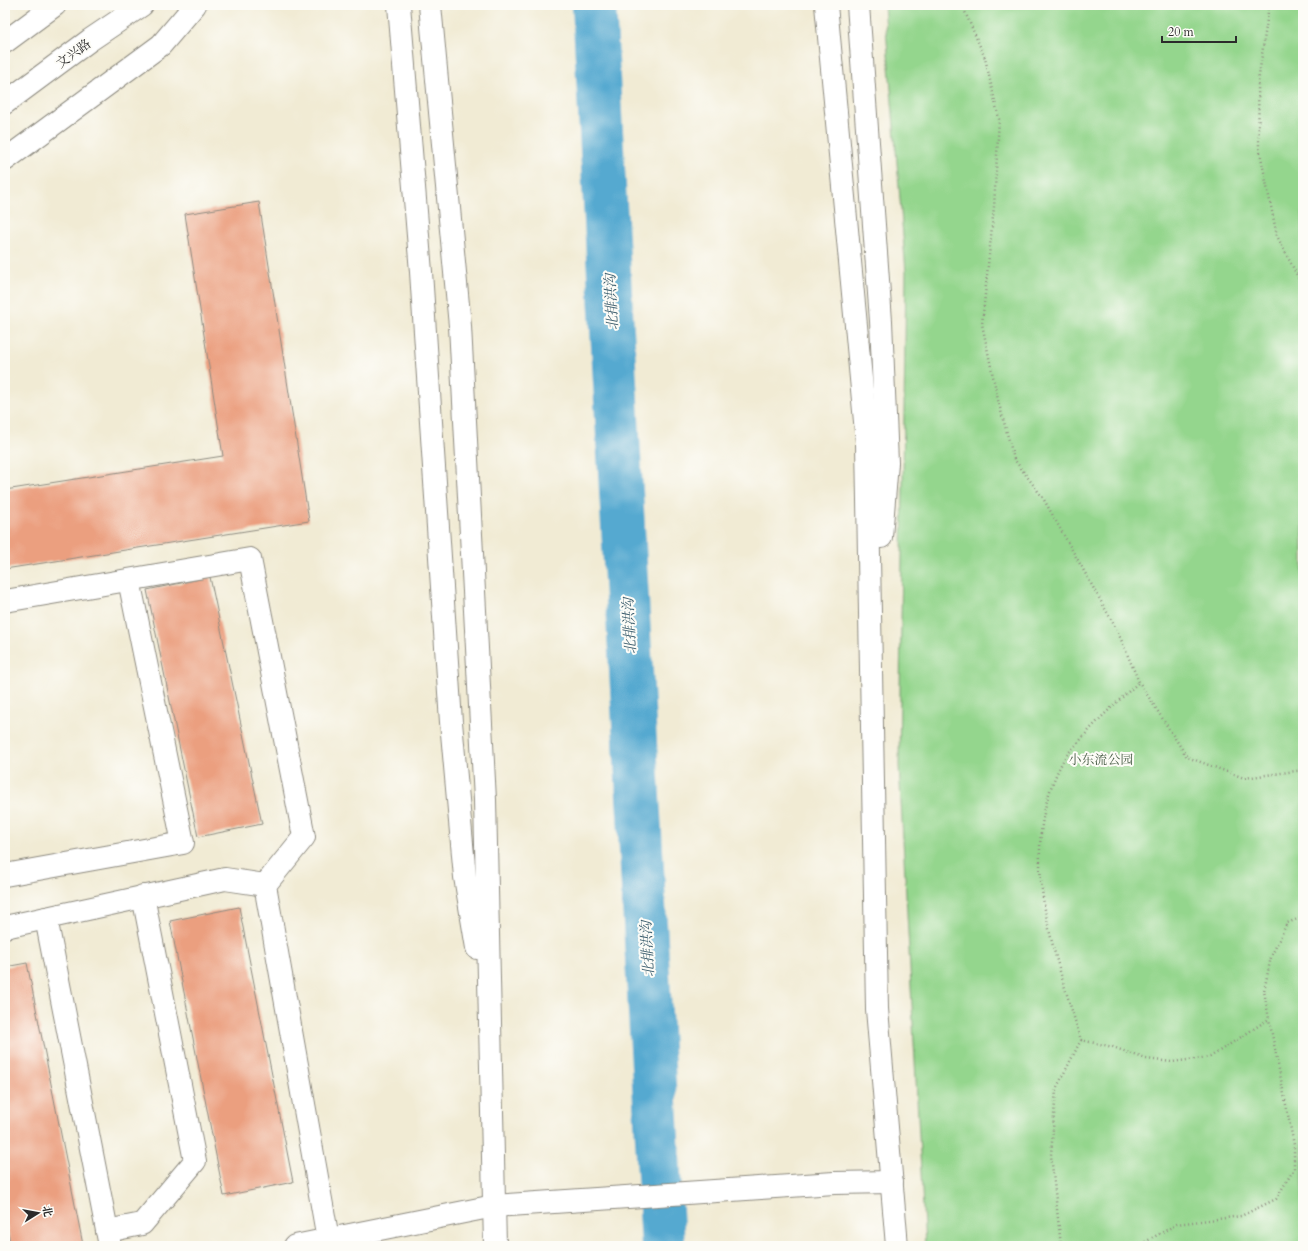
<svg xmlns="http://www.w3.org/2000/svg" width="1308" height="1251" font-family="Cardo,'Noto Serif SC',serif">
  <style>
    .green { fill: #94d68d; stroke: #60805c }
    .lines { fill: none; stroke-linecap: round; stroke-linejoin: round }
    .river { stroke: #54a9d0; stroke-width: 44 }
    .building { fill: #eb9f7f }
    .minor-casing { stroke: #8e8b80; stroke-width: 24 }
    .secondary-casing { stroke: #8e8b80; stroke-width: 24 }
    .path { stroke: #8e8b80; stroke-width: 2.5; stroke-dasharray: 1 3; stroke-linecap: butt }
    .minor { stroke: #fff; stroke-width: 22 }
    .secondary { stroke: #fff; stroke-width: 22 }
    .labels { text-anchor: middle; stroke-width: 4; stroke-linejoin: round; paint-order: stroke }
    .street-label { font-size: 13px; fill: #2b2b2b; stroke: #fdfcf7 }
    .park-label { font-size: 13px; fill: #4a5e48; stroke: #fdfcf7 }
    .water-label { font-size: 14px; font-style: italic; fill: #3b5d6d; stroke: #fdfcf7 }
  </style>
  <rect width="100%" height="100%" fill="#fdfcf7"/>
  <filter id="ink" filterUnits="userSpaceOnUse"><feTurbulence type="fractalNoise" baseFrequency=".025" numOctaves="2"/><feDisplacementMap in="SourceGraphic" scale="8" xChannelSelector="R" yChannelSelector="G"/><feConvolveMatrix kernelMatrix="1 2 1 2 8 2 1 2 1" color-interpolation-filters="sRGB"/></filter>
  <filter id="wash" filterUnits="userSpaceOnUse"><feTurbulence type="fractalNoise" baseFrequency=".012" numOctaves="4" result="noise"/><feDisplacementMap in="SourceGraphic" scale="16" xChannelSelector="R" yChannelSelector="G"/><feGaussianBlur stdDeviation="0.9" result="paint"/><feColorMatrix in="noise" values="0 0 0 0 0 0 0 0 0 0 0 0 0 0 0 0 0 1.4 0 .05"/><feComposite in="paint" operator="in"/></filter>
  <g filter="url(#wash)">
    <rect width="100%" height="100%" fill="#f1ebd4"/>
    <polygon class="green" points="884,5 1303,5 1303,1246 925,1246 899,765 906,272"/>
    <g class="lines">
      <polyline class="river" points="594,5 663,1246"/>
    </g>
    <g id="blocks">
      <g class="building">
        <polygon points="259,202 309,521 5,569 5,490 223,456 185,214"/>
        <polygon points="210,577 262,824 198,837 147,590"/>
        <polygon points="239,907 293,1182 224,1196 170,921"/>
        <polygon points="27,963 83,1245 76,1246 11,1246 5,1219 5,967"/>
      </g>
    </g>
  </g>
  <g filter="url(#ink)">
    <use href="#blocks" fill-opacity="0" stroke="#8e8b80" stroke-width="1"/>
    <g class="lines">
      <defs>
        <g id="minor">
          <polyline points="5,601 250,559 304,837 265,885 328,1239"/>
          <polyline points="5,875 183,843 129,580"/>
          <polyline points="46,918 110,1246"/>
          <polyline points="5,927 225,879 265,885"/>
          <polyline points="107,1231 142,1224 195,1161 143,896"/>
          <polyline points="295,1246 494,1206"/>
        </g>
        <g id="secondary">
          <polyline points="399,5 421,272 451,722 465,877 477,948"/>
          <polyline points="430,5 460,326 485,800 495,1246"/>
          <polyline points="826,5 867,443 877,1009 897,1246"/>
          <polyline points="858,5 881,321 887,463 881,537"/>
          <polyline points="5,42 55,5"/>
          <polyline points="5,103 90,40 142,5"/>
          <polyline points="5,160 161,45 195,5"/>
          <polyline points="494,1206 834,1183 892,1182"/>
        </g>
      </defs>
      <use href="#minor" class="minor-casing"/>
      <use href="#secondary" class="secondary-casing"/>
      <g class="path">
        <polyline points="962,5 985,58 999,119 994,207 982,324 998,400 1014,459 1043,498 1117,630 1139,682 1187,757 1244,778 1303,770"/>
        <polyline points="1269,5 1258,83 1259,147 1277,236 1303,287"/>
        <polyline points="1081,1040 1113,1047 1146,1059 1172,1062 1210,1057 1269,1019 1264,991 1271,957 1287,923 1303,917"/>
        <path d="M1061,1246L1051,1155L1056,1089L1081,1040C1054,950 1014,851 1063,761C1066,755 1072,749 1077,744C1096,721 1117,702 1139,682"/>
        <polyline points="1138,1246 1177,1224 1241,1216 1276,1199 1294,1169 1294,1145 1269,1019"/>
      </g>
      <use href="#minor" class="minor"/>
      <use href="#secondary" class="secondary"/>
    </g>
  </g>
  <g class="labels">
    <g class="street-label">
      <text transform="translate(73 53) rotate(-36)" y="5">文兴路</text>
    </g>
    <g class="park-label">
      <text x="1101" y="764">小东流公园</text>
    </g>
    <g class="water-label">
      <text transform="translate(611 302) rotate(-93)" y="5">北排洪沟</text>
      <text transform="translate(629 626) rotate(-93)" y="5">北排洪沟</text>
      <text transform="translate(647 949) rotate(-93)" y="5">北排洪沟</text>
    </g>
  </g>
  <rect width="1308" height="1251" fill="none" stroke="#fdfcf7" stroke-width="20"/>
  <g transform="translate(38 1213) rotate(79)" stroke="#fdfcf7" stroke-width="3" paint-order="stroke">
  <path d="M0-3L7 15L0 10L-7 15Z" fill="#2b2b2b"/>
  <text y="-6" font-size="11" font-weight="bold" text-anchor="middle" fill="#2b2b2b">北</text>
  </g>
  <path d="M1162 36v6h74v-6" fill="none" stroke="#2b2b2b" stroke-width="2"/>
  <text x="1168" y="36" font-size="12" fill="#2b2b2b" stroke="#fdfcf7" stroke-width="3" paint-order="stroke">20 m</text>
</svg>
